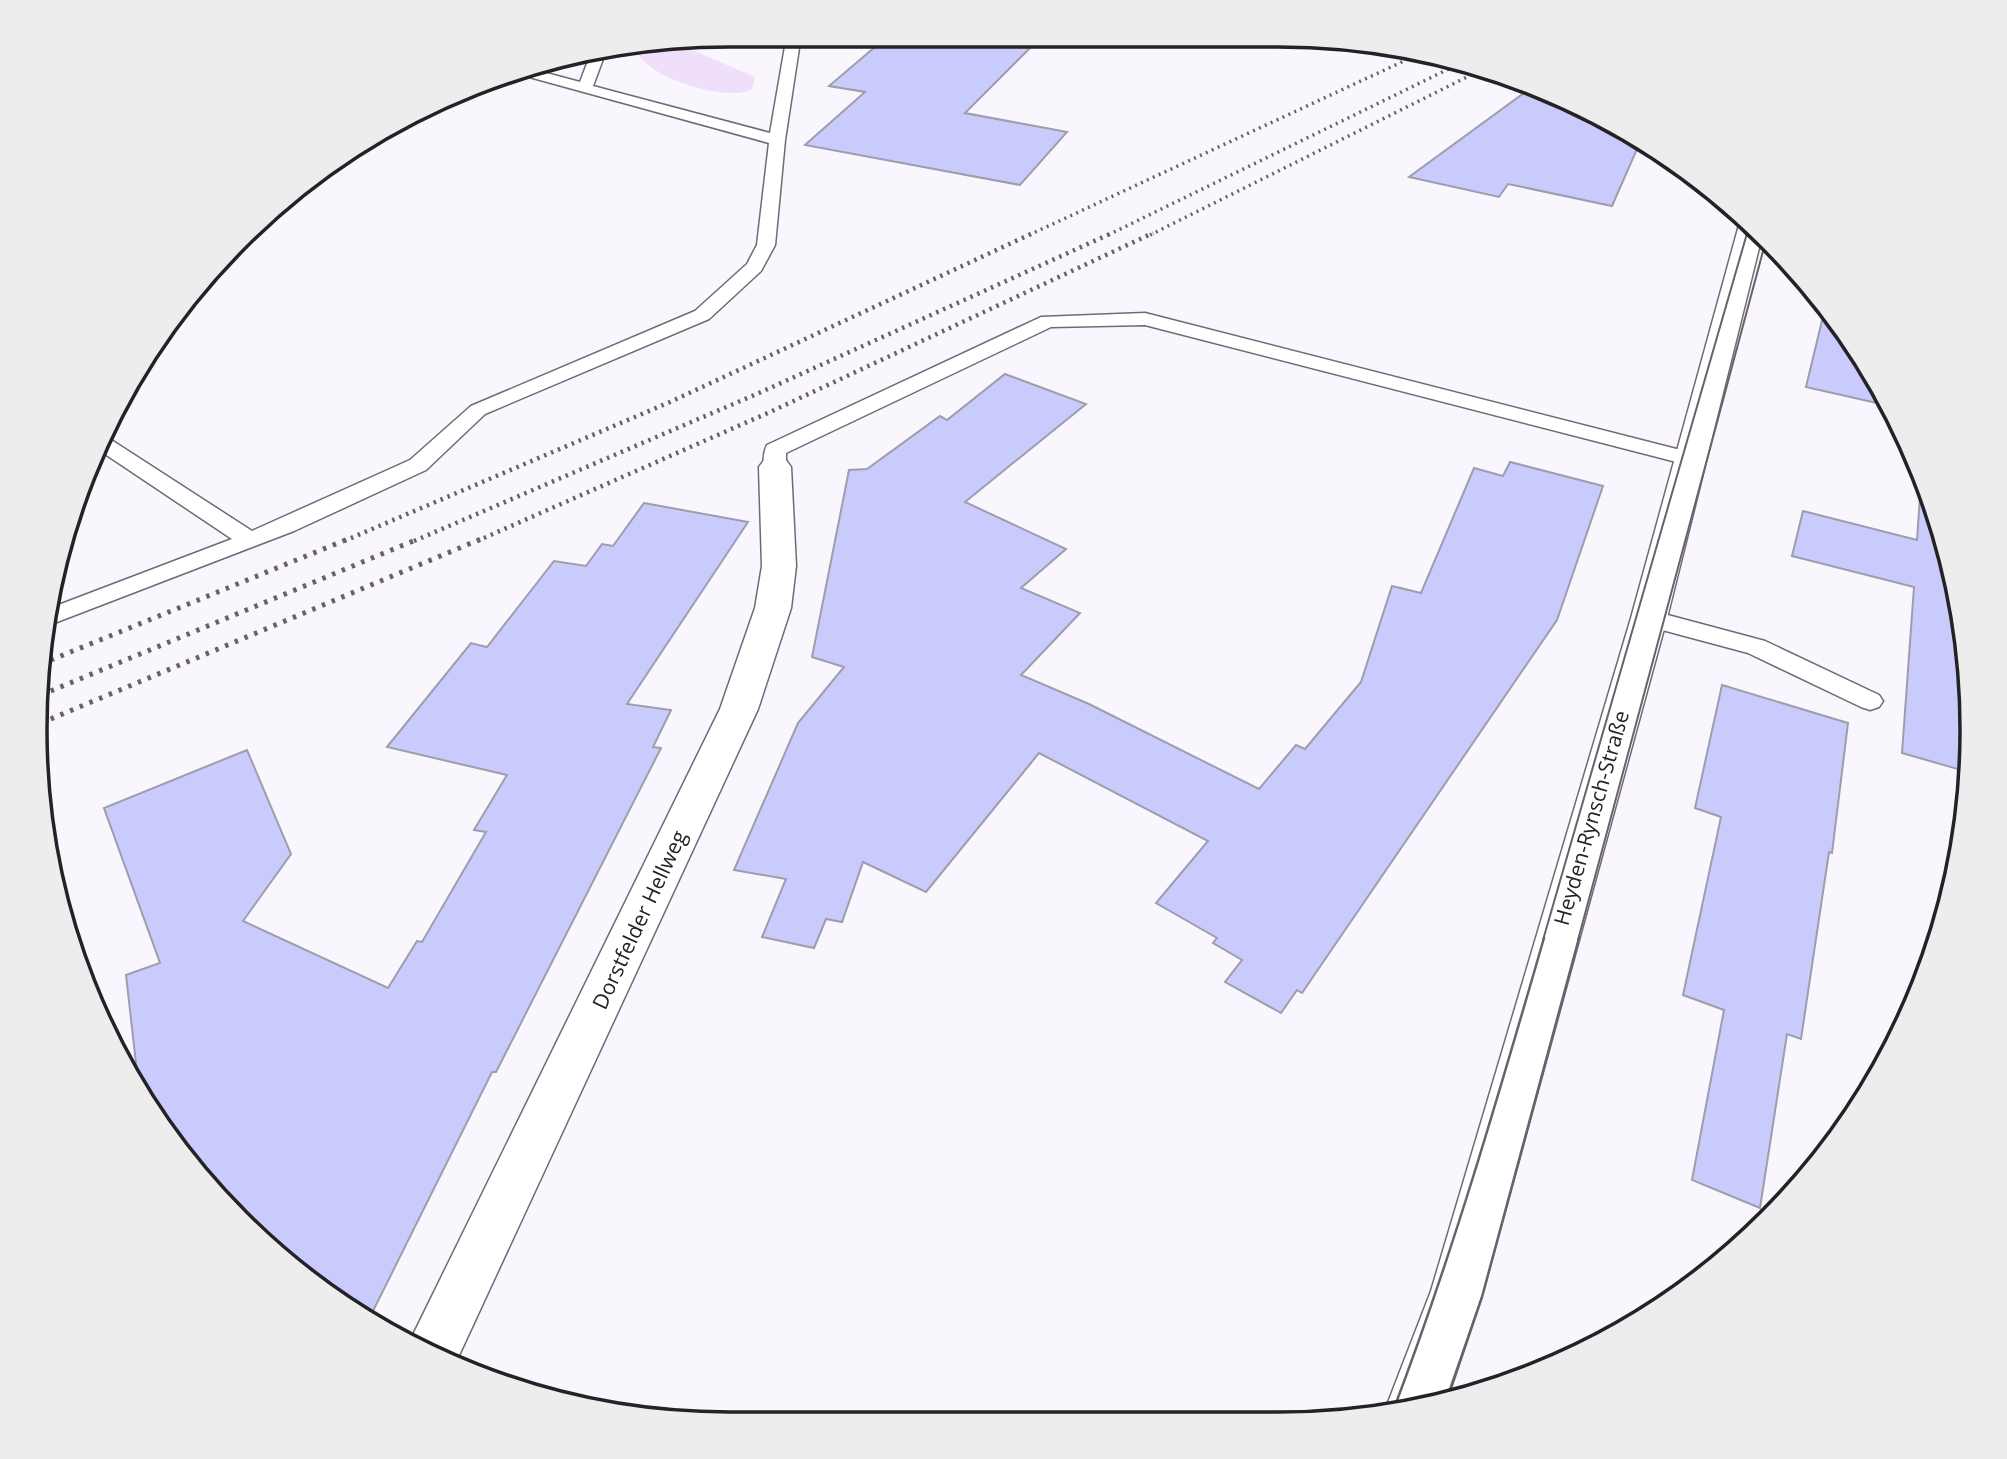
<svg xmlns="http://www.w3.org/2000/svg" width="2007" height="1459" font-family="'Open Sans',sans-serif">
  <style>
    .green { fill: #efdffb }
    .building { fill: #cacbfd; stroke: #9d9dab; stroke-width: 2 }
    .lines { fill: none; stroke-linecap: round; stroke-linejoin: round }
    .service-casing { stroke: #706a75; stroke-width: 3 }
    .minor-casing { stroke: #706a75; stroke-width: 3 }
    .secondary-casing { stroke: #706a75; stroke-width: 3 }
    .service { fill: #fff; fill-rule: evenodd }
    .minor { fill: #fff; fill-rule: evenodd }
    .secondary { fill: #fff; fill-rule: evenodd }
    .tram-far1 { stroke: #676369; stroke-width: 2 }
    .tram { stroke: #676369; stroke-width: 2.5 }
    .rail-far2 { stroke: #676369; stroke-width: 3.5; stroke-dasharray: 2 4.5; stroke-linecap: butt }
    .rail-far1 { stroke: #676369; stroke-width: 4.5; stroke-dasharray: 2.5 5; stroke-linecap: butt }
    .rail { stroke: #676369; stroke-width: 5; stroke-dasharray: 3.5 7; stroke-linecap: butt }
    .labels { text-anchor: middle; stroke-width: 5; stroke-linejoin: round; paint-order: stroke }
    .street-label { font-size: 21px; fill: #252227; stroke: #fff }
    .rim { fill: none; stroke: #252227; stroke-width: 3.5 }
  </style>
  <rect width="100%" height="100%" fill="#faf6fe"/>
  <path class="green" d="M673,42L753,76L755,80L751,90C725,102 643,77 635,48Z"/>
  <g class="building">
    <polygon points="889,35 1043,35 965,113 1067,132 1020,185 805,145 865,92 829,86"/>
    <polygon points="1535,85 1641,140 1612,206 1508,184 1499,197 1409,177"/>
    <polygon points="1826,304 1828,306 1890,406 1806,387"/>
    <polygon points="1005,374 1086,404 965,502 1066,549 1021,588 1080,613 1021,675 1089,704 1259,789 1296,745 1305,749 1361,682 1392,586 1421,593 1474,468 1503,476 1510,462 1603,486 1557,620 1302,993 1297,990 1281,1013 1225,982 1242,960 1213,943 1217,938 1156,903 1208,841 1039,753 926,892 863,862 842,922 826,919 814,948 762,937 786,879 734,870 798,723 844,667 812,657 849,470 867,469 940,416 947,420"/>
    <polygon points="1920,497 1928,497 1948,549 1970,684 1968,772 1902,753 1914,587 1792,556 1803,511 1917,540"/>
    <polygon points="644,503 748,522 627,704 671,710 653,747 661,748 496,1072 492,1072 368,1321 272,1252 179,1153 138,1081 126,975 160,963 104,808 247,750 291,854 243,921 388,988 417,941 422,942 486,832 474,830 507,775 387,747 471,643 487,647 554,561 586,566 602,544 613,546"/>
    <polygon points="1722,685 1848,723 1832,853 1829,852 1801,1039 1787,1034 1760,1208 1692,1180 1724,1010 1683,995 1721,817 1695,808"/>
  </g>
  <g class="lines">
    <defs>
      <g id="service">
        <polygon points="787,35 801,35 785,140 775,245 761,271 709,319 485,414 426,470 294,531 44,627 48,609 232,539 96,448 102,434 252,531 410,460 471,406 695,311 747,264 757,245 769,143 511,72 524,67 580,82 591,53 606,51 593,86 770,133"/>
        <path d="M1145,313L1700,455L1703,460L1700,465L1692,466L1145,325L1051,327L786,453V467L783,472H767C762,465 763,453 767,445L1041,317Z"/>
        <polygon points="1649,610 1765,641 1879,695 1883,701 1879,707 1870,710 1861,707 1748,653 1640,624 1637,618 1640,612"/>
      </g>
      <polygon id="minor" points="775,457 786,460 791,467 796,566 791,608 758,709 455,1364 409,1343 720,709 755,608 762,566 759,467 764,460"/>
      <polygon id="secondary" points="1746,219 1762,236 1667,618 1483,1291 1446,1397 1390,1412 1387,1405 1431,1291 1631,618 1739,225"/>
    </defs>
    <use href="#service" class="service-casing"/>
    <use href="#minor" class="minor-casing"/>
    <use href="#secondary" class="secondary-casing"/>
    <use href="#service" class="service"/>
    <use href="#minor" class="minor"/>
    <use href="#secondary" class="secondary"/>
    <g class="tram-far1">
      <polyline points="1543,940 1750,223"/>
      <polyline points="1578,940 1766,240"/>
    </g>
    <g class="tram">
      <polyline points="1448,1397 1482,1297 1579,938"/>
      <path d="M1393,1411C1452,1256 1498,1097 1544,938"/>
    </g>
    <g class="rail-far2">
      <polyline points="1029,235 1419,54"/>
      <polyline points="1108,235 1465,61"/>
      <polyline points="1150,235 1485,68"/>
    </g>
    <g class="rail-far1">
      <polyline points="344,541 670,402 1033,233"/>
      <polyline points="414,541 759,393 1112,233"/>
      <polyline points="477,541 770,412 1153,233"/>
    </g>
    <g class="rail">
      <polyline points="41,664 348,539"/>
      <polyline points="41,695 418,539"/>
      <polyline points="41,723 481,539"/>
    </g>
  </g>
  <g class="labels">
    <g class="street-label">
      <text transform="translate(1592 818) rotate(-74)" y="7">Heyden-Rynsch-Straße</text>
      <text transform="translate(640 920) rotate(-65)" y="7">Dorstfelder Hellweg</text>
    </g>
  </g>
  <path d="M0 0H2007V1459H0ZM729 47H1278A682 682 0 0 1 1960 729V730A682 682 0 0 1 1278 1412H729A682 682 0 0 1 47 730V729A682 682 0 0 1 729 47Z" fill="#eeedee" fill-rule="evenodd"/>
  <path class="rim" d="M729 47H1278A682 682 0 0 1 1960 729V730A682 682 0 0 1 1278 1412H729A682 682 0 0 1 47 730V729A682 682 0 0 1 729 47Z"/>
</svg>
